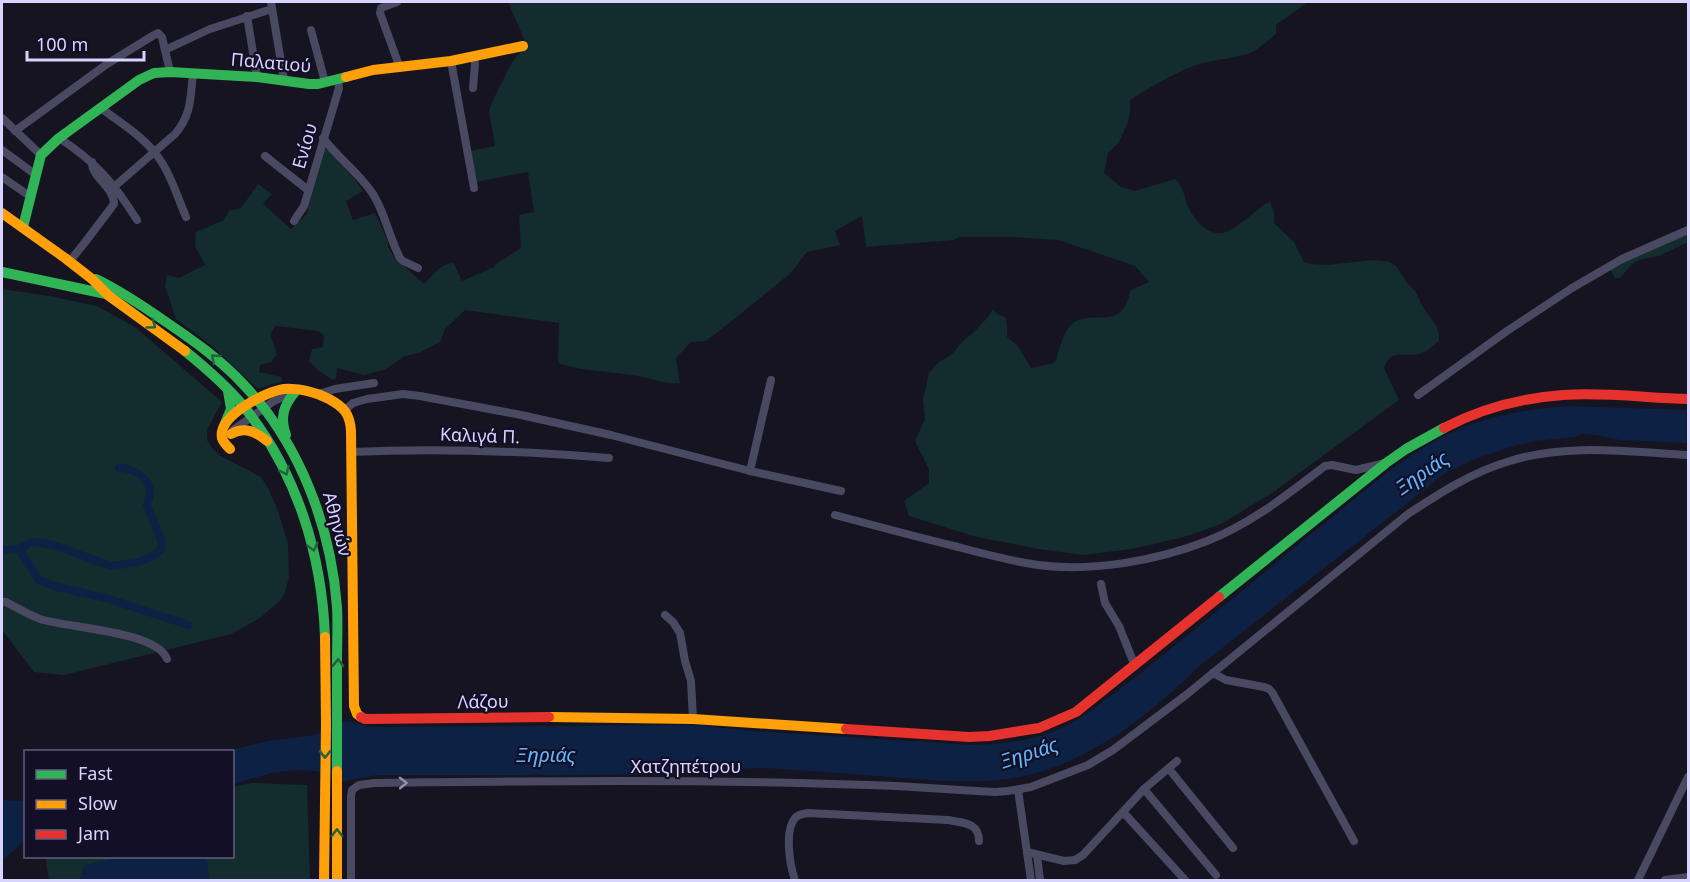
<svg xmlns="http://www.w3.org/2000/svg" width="1690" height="882" font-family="'Noto Sans',sans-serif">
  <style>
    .green { fill: #132c2d }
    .water { fill: #0d2144 }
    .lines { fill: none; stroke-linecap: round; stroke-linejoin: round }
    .canal { stroke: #0d2144; stroke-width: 8 }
    .street { stroke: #4a4962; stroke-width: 8 }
    .fast { stroke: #30b455; stroke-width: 10 }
    .slow { stroke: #ff9f0a; stroke-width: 10 }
    .jam { stroke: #e5322d; stroke-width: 10 }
    .oneway { stroke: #22623e }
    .oneway2 { stroke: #928eb0 }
    .labels { text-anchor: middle; stroke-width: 4.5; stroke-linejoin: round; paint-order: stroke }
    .street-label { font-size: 18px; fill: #d9d4ff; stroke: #130f26 }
    .water-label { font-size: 20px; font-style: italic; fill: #62b6ff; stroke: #130f26 }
  </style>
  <rect width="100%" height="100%" fill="#161421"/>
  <g class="green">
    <path d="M508,2H1308L1276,25V34C1268,40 1259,49 1250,53C1230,60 1210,59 1191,67C1169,76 1149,88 1130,100V111L1128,122L1119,142L1108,153L1104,173L1121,187L1135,191L1175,179C1183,186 1184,195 1187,204C1194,221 1211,241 1230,230C1243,223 1254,212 1265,204L1270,202L1274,213V223L1294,242L1304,262L1312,264L1327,265L1374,260L1390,262L1396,266L1407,283L1415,291L1424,309L1436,325L1439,333V341C1434,345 1428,351 1422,353C1407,359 1391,346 1384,368L1399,400L1272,493L1221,524L1184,537L1131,549L1083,555L1039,549L977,537L909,516L904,501L929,483V469L915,441L925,419L923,399L929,373L939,362L952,354L963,341L973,333L987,318L993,309L997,314L1005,317L1007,324V337L1017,345L1031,368L1055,363C1059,351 1062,333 1072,324C1087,310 1111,326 1124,308C1127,303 1129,296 1131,290L1149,282L1135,266L1058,240L1014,237H959L954,240L866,247L862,216L835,231L840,245L807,252L791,273L728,324L706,341L691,342L676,358L680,383C666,385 652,378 638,376C611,371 584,372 558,363L559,323L465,310L445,329L440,342L419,353L405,356L386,369L365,375L337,368L336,378L333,380L319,371L309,361L312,349L323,347L324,335L318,331L276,326L270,334L277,354L271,362L260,365L259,372L281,377L283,381L258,389L212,346L176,319L165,286L167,275L179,278L205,265L195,246L196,232L224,220L229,211L241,208L258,184L272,194L263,204L291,229L307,214L312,186L324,146L353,177L363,191L346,201L353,220L375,213L388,241V247L395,258L424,284C435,273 437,267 453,262L462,281L494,267L496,264L521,248L519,215L534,212L528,172L475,182L470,151L495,146L489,111L495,96L512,62L524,48L525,41Z"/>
    <polygon points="1688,226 1688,242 1659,256 1642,259 1632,264 1620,278 1615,278 1609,267 1645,244"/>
    <polygon points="2,289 49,296 97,306 135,327 222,402 207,430 207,440 213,449 221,456 261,477 268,488 278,511 288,544 289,577 285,592 281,600 260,618 231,634 64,675 34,672 2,630"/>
    <polygon points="252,783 307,785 310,880 49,880 45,857 232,856 233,787"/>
  </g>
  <g class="water">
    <path d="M1568,406L1688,410V443L1620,440L1596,435L1582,434L1575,437L1535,441L1504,449L1475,459L1447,472L1198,667C1151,714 1090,762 1024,776C983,785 942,781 902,778C857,774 811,771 766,768C738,767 709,774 680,774C579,775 478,775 377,775L341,782L317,771L296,770L272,773L233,784L232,752H223L268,741L315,735L342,722L348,721L370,727L696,725L753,731L973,745C999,744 1024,742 1049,733C1071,726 1089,712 1108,698C1129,682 1151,665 1172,648C1225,605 1278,561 1331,518C1371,486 1410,450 1457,430C1493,415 1529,409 1568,406Z"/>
    <polygon points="2,800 20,801 26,800 25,840 2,861"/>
    <polygon points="122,857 203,857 207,861 209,880 79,880 85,865"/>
  </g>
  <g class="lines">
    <g class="canal">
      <path d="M19,549L32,542L43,543L56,546L111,566L139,562L156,554L162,548L161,540L147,505C148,500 151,495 150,490C148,477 131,467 119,468"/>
      <polyline points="2,550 19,549 39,580 54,586 109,599 188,625"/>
    </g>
    <g class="street">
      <polyline points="271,2 284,80"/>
      <polyline points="397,2 381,8 380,13 400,68"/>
      <polyline points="247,16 257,77"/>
      <polyline points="311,30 325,82"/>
      <polyline points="165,50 210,29 272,9"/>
      <polyline points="451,61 474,188"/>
      <polyline points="473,88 475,64 474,56"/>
      <path d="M101,108C119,122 141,135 155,153C170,171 177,196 186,217"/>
      <polyline points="2,118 41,155"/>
      <polyline points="15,131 107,64 154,35 158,33 162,37 170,72"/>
      <path d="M59,138C96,162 114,183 137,220"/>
      <path d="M323,138C338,158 359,173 373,194C385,213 389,237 400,258L403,261L418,268"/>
      <polyline points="2,150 36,175"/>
      <polyline points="265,156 308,190"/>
      <polyline points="2,177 31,197"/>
      <path d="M115,186L175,134C192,114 190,98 193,74"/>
      <polyline points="294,221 304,206 339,88 338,78"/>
      <path d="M70,261L86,241L114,204C114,187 91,177 92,162"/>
      <polyline points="319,394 335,389 374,383"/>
      <polyline points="1418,395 1507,331 1572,288 1622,259 1688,230"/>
      <polyline points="345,410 353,403 367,399 403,394 420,396 521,415 611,435 750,471 841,491"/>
      <polyline points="233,430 274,401 294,392"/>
      <path d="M351,452C437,448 523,451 609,458"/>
      <polyline points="750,471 771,380"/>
      <path d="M835,515C876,526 917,537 958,547C984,554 1011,561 1038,565C1092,572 1156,561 1207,541C1251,524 1288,494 1325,466L1332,465L1356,470L1381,464"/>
      <polyline points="1101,584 1105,603 1119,626 1135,666"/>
      <path d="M2,602H6C17,608 29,615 40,619C68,628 157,631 167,659"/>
      <polyline points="665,615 673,622 680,633 685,661 691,681 693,719"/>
      <polyline points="1213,673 1226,680 1264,687 1269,689 1272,692 1354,841"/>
      <polyline points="1169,769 1233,848"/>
      <polyline points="1144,789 1216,875"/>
      <polyline points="1018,790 1031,880"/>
      <polyline points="1124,813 1185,880"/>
      <polyline points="1027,852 1064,861 1075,860 1083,855 1144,789 1177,761"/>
      <polyline points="1037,855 1040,880"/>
      <path d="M351,880V797L352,790L359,785L374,783C538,781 704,779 868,785C910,786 953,790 995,792L1008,791L1031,787L1088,765L1113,750L1186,695L1408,514C1440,493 1472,472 1510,461C1567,443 1630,452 1688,455"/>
      <path d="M795,880C790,866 784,831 795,818C798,814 803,814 808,813L948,820C963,823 979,822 979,841"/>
      <polyline points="1638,880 1688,777"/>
      <polyline points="1665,880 1688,877"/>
    </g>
    <g class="fast">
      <polyline points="23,227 41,155 59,138 139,80 154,73 170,72 257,77 309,84 318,84 346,77"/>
      <polyline points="2,272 106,294 108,290"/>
      <path d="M96,279C121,291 143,306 166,322C194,341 221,360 244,385C300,444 331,527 337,607C338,625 337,644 337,662C337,698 337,735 337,771"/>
      <path d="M185,351C206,368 227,386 245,408C297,473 322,555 325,637"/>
      <polyline points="224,426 231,409 228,391"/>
      <path d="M286,435C280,418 283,406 295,392"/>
      <polyline points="1219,597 1386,463 1406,449 1444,428"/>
    </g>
    <g class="slow">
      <polyline points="346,77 373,70 451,61 523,46"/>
      <polyline points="2,213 65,258 92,279 109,296 185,351"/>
      <path d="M231,434C245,426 256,432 267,441"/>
      <path d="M230,449C227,446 223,442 222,438C217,416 267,391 284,389C300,388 315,392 329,399C344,407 350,414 351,431L354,706L357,714L361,717"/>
      <polyline points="549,717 693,719 846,729"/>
      <polyline points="337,771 337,880"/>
      <polyline points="324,880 326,724 325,637"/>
    </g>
    <g class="jam">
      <path d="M1444,428C1480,409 1522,398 1563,395C1605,392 1647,398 1688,399"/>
      <polyline points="361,717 365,719 549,717"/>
      <polyline points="846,729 969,737 989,736 1039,728 1076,712 1219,597"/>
    </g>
  </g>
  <defs><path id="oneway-chevron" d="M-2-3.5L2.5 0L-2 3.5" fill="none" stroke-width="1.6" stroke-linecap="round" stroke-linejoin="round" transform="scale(1.5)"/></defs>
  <g class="oneway">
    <use href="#oneway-chevron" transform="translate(152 325) rotate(36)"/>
    <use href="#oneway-chevron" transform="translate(215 358) rotate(-139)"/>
    <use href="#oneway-chevron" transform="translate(285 471) rotate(65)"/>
    <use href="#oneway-chevron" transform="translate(313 547) rotate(75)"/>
    <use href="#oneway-chevron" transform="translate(338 663) rotate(-89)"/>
    <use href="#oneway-chevron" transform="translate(325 754) rotate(91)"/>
    <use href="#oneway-chevron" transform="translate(337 833) rotate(-91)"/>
  </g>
  <use class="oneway2" href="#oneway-chevron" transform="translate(403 783) rotate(-1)"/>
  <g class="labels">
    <g class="street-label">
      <text transform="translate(271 63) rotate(5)" y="6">Παλατιού</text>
      <text transform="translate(305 146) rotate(-74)" y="6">Ενίου</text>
      <text transform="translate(480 436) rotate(2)" y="6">Καλιγά Π.</text>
      <text transform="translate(337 524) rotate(75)" y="6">Αθηνών</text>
      <text transform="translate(483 702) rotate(-1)" y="6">Λάζου</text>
      <text x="686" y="773">Χατζηπέτρου</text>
    </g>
    <g class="water-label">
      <text transform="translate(1422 473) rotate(-35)" y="7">Ξηριάς</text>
      <text transform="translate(1029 753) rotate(-18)" y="7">Ξηριάς</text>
      <text x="546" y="762">Ξηριάς</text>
    </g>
  </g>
  <rect width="1690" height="882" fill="none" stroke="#d9d4ff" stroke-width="6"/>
  <rect x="24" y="750" width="210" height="108" fill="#130f26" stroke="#625e7d" stroke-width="1.5"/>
  <rect x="36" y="770" width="30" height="9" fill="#30b455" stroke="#625e7d" stroke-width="1.5"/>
  <text x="78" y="780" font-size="18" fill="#d9d4ff">Fast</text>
  <rect x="36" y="800" width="30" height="9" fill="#ff9f0a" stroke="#625e7d" stroke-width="1.5"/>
  <text x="78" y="810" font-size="18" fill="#d9d4ff">Slow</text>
  <rect x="36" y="830" width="30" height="9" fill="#e5322d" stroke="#625e7d" stroke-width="1.5"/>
  <text x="78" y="840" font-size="18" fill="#d9d4ff">Jam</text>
  <path d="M27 51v9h117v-9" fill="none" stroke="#d9d4ff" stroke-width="3"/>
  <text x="36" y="51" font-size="18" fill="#d9d4ff" stroke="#130f26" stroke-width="4.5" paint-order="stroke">100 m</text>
</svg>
